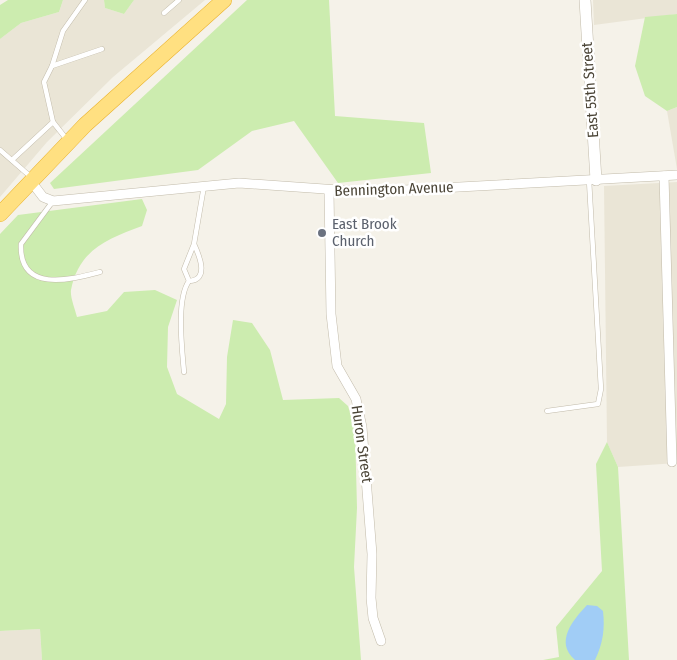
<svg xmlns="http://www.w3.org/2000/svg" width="677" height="660" font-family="'Fira Sans Condensed',sans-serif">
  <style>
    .residential { fill: #eae5d6 }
    .green { fill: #ccecaf }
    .water { fill: #a1cdf6 }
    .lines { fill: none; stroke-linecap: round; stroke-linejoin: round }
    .service-casing { stroke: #c2bbaa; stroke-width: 5.5 }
    .minor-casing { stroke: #c2bbaa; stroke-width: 10 }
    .tertiary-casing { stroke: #c2bbaa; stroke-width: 12 }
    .trunk-casing { stroke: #eab22e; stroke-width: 16 }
    .service { stroke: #fff; stroke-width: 4.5 }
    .minor { stroke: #fff; stroke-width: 9 }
    .tertiary { stroke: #fff; stroke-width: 11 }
    .trunk { stroke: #ffe081; stroke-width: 15 }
    .worship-dot { fill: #6b7280; stroke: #fff; stroke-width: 2 }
    .labels { text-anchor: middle; stroke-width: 5; stroke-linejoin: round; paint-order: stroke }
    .street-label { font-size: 15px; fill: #4a4436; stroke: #fff }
    .worship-label { font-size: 15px; fill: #5b616d; stroke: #fff; text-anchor: start }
  </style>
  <rect width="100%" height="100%" fill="#f5f2e9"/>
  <g class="residential">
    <polygon points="63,0 104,0 105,8 124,14 134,0 205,0 113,77 47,142 0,197 0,39 21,23 59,12"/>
    <polygon points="593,0 677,0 677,14 594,25"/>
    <polygon points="677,107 677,169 667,111"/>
    <polygon points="677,182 677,463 618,467 607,442 604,186"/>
    <polygon points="40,629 42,660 0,660 0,631"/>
  </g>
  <g class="green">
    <polygon points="8,0 63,0 59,12 21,23 0,39 0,5"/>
    <polygon points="104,0 134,0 124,14 105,8"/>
    <polygon points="247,0 329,0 335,116 424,123 431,173 338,183 294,121 252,131 198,170 54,189 50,183"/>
    <polygon points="677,14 677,107 667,111 645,96 635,66 645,17"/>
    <path d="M142,199L147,210L142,226C108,239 79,249 71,290C70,297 75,309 77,317L107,311L124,292L155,290L177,300L168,327L167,367L177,394L219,419L226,404L227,357L233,320L252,323L270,350L283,400L339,398L348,406L355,429L357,508L354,567L361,660H42L40,629L0,631V234L18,215Z"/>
    <polygon points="607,442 618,467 629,660 543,660 559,657 556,627 602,571 596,464"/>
  </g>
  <path class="water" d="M587,605L597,606L603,611C605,629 603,643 595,660H575C554,642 573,620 587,605Z"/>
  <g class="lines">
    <defs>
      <g id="service">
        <polyline points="164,13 179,0"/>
        <polyline points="52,66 63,31 85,0"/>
        <polyline points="68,141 53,122 44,82 52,66 102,49"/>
        <polyline points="0,150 31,177"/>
        <polyline points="12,160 53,122"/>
        <path d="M53,201L21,244C19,293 69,280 100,272"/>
        <path d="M194,244C199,255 210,280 189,281L184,269L194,244L204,186"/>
        <path d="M184,372C182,349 176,299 189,281"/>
        <polyline points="547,411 598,404 601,389 589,180"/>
      </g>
      <g id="minor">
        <polyline points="664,176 672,462"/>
        <polyline points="30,180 43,197 53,201 239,183 367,192 677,175"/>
        <polyline points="329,191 331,314 337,366 356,399 362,427 372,554 371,598 373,618 381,641"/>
      </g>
      <polyline id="tertiary" points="585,0 596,180"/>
      <polyline id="trunk" points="0,214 85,125 224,0"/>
    </defs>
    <use href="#service" class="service-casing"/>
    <use href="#minor" class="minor-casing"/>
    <use href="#tertiary" class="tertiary-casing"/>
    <use href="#trunk" class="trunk-casing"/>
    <use href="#service" class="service"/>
    <use href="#minor" class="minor"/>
    <use href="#tertiary" class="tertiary"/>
    <use href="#trunk" class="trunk"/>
  </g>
  <circle class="worship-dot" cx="322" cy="233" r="5"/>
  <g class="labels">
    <g class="street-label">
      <text transform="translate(590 90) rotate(-94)" y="5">East 55th Street</text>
      <text transform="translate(394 189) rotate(-2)" y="5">Bennington Avenue</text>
      <text transform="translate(362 444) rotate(82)" y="5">Huron Street</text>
    </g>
    <g class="worship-label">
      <text x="332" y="229">East Brook<tspan x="332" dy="17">Church</tspan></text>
    </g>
  </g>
</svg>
